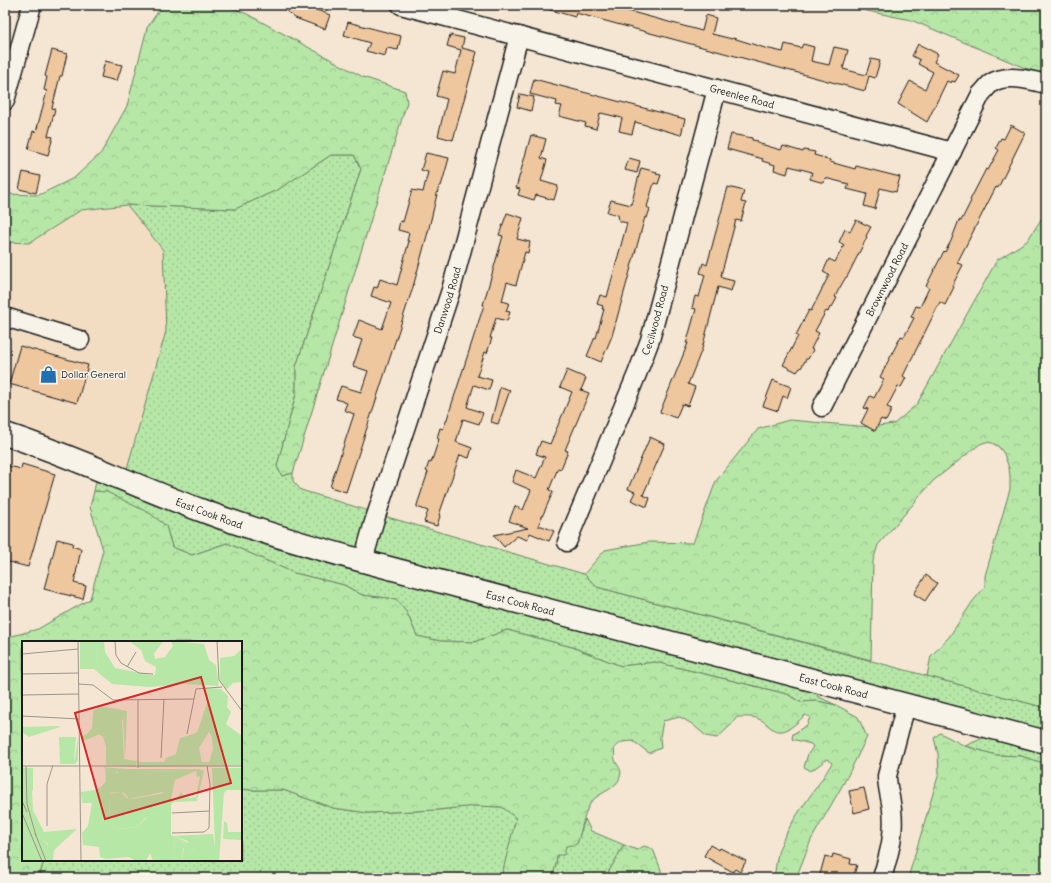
<svg xmlns="http://www.w3.org/2000/svg" width="1051" height="883" font-family="Delius,sans-serif">
  <style>
    .built { fill: #f2ddc2 }
    .grass { fill: url(#grass-dots); stroke: #698262 }
    .forest { fill: url(#forest-crowns); stroke: #698262 }
    .building { fill: #eec79e; stroke: #1c1c1c }
    .lines { fill: none; stroke-linecap: round; stroke-linejoin: round }
    .minor-casing { stroke: #1c1c1c; stroke-width: 21 }
    .major-casing { stroke: #1c1c1c; stroke-width: 25 }
    .minor { stroke: #f7f3e8; stroke-width: 18 }
    .major { stroke: #f7f3e8; stroke-width: 22 }
    .labels { text-anchor: middle; stroke-width: 3; stroke-linejoin: round; paint-order: stroke }
    .street-label { font-size: 10px; fill: #1c1c1c; stroke: #f7f3e8 }
    .poi-label { font-size: 10px; fill: #1c1c1c; stroke: #f7f3e8; text-anchor: start }
    .inset-road { fill: none; stroke: #9e9589; stroke-width: 1 }
    .view { fill: #d62828; fill-opacity: 0.15; stroke: #d62828; stroke-width: 2 }
    .inset-edge { fill: none; stroke: #1c1c1c; stroke-width: 2 }
  </style>
  <defs>
    <pattern id="grass-dots" width="8" height="8" patternUnits="userSpaceOnUse"><rect width="8" height="8" fill="#b6e7a7"/><path d="M2 2h.1M6 6h.1" fill="none" stroke="#9cc68f" stroke-width="1.8" stroke-linecap="round"/></pattern>
    <pattern id="forest-crowns" width="20" height="18" patternUnits="userSpaceOnUse"><rect width="20" height="18" fill="#b6e7a7"/><path d="M2 6a3 3 0 1 1 6 0M12 15a3 3 0 1 1 6 0" fill="none" stroke="#9cc68f"/></pattern>
  </defs>
  <rect width="100%" height="100%" fill="#f4e6d2"/>
  <filter id="ink" filterUnits="userSpaceOnUse"><feTurbulence type="fractalNoise" baseFrequency=".025" numOctaves="2"/><feDisplacementMap in="SourceGraphic" scale="8" xChannelSelector="R" yChannelSelector="G"/><feConvolveMatrix kernelMatrix="1 2 1 2 8 2 1 2 1" color-interpolation-filters="sRGB"/></filter>
  <g filter="url(#ink)">
    <polygon class="built" points="127,205 163,250 166,331 126,471 5,424 5,242 29,243 81,210"/>
    <g class="grass">
      <polygon points="331,155 354,155 361,169 296,367 296,394 277,466 282,476 293,473 293,481 301,490 369,511 355,553 301,536 126,472 166,331 163,250 127,205 235,209 279,189"/>
      <polygon points="97,477 820,690 817,696 836,705 817,701 800,702 787,694 655,662 621,666 572,647 507,630 474,642 440,641 417,636 407,613 396,599 362,595 344,585 294,573 227,543 192,555 172,547 166,526 107,492 94,491"/>
      <polygon points="384,516 584,574 597,587 1046,708 1046,734 371,556"/>
      <polygon points="990,735 1046,750 1046,764 1021,756 996,755 965,746"/>
      <polygon points="241,789 252,790 283,790 333,808 368,813 437,810 476,806 502,807 517,818 501,878 39,878 44,860 241,860"/>
      <polygon points="585,819 591,831 624,845 605,878 577,878 576,876 555,878 553,875 556,864 557,855 566,846 579,837"/>
    </g>
    <g class="forest">
      <polygon points="173,5 225,5 247,14 363,77 405,91 407,102 293,473 282,476 277,466 296,394 296,367 361,169 354,155 331,155 279,189 235,209 127,205 81,210 29,243 5,242 5,194 39,195 74,178 101,153 127,106 147,28 161,7"/>
      <polygon points="838,5 1046,5 1046,75 1025,68 911,20"/>
      <polygon points="1046,188 1046,708 927,676 931,656 949,637 973,601 985,587 985,576 1010,489 1010,476 1009,468 1004,454 999,447 992,443 986,442 980,444 933,481 878,545 873,561 871,660 597,587 584,574 605,550 649,542 693,543 716,481 758,429 789,420 870,427 894,424 917,404 997,260 1027,241 1044,215"/>
      <path d="M94,491L107,492L151,514L166,526L172,547L192,555L227,543L294,573L344,585L362,595L396,599L407,613L417,636L440,641L474,642L507,630L572,647L621,666L655,662L787,694L800,702L817,701L836,705L858,717L867,737L846,779L811,840L796,878H774C776,868 776,857 780,847C792,816 816,791 832,763L827,759L811,771L804,767L808,754L813,747L811,744L792,739L793,734L807,725L810,717L805,715C798,722 786,735 775,730C769,728 765,721 759,719C752,716 744,717 737,717L731,725L717,738L706,736L692,724L680,717L663,721L660,737L661,748L649,753L633,741L622,742L614,748C615,752 614,757 615,760C617,766 623,769 620,777C617,788 602,792 594,799C584,808 582,831 577,844L566,846L564,855H557L556,864L553,875L555,878H501L516,818L502,807L476,806L437,810L368,813L333,808L283,790H252L241,789V642H23V860H44L39,878H5V638L38,629L90,599L103,550L90,507Z"/>
      <polygon points="940,733 965,746 996,755 1021,756 1046,764 1046,878 908,878 939,773 938,754 934,738"/>
      <polygon points="624,845 637,850 644,846 653,849 661,870 661,878 605,878"/>
    </g>
    <g class="building">
      <polygon points="279,5 304,5 330,15 325,29 295,18"/>
      <polygon points="544,5 606,5 702,31 706,15 716,18 712,34 732,39 733,38 765,48 783,52 785,44 801,48 803,44 814,47 811,61 829,65 834,47 848,50 843,69 866,75 871,59 880,61 875,78 869,76 865,91 576,13 575,17 544,8"/>
      <polygon points="348,22 401,36 398,50 387,48 385,56 366,51 370,43 344,35"/>
      <polygon points="450,35 464,38 462,48 477,52 453,140 438,136 447,99 436,96 443,71 455,74 461,50 447,46"/>
      <polygon points="918,44 938,54 934,62 959,75 955,82 952,81 951,83 947,81 927,122 898,104 910,81 925,89 933,72 918,64 920,60 912,56"/>
      <polygon points="52,50 67,54 62,76 60,76 52,108 55,109 48,136 53,137 48,155 28,149 33,131 36,132 47,91 44,90 47,77 45,76"/>
      <polygon points="105,61 122,65 117,81 101,77"/>
      <polygon points="534,79 685,119 681,135 635,122 632,134 619,131 622,118 601,113 600,114 596,129 585,126 586,123 559,116 562,106 556,105 557,101 530,94"/>
      <polygon points="520,94 534,97 531,111 517,107"/>
      <polygon points="1011,125 1025,133 998,188 996,187 957,263 963,265 952,286 954,287 945,305 940,302 903,376 906,378 901,387 898,386 887,407 892,409 886,421 881,419 875,431 861,423 868,409 864,408 870,396 874,398 884,379 880,377 901,336 904,337 914,318 911,317 916,306 920,307 929,288 926,286 944,251 945,252 951,241 959,220 961,221 971,201 970,200 986,169 988,170 999,150 996,148 1001,138 1004,139"/>
      <polygon points="731,134 752,138 752,140 758,141 757,143 781,150 783,146 803,152 804,150 815,152 814,155 825,158 824,159 830,160 830,162 855,169 856,166 900,177 896,192 880,188 875,209 864,206 867,194 847,189 849,184 825,178 824,183 810,179 812,172 789,166 787,174 774,170 775,165 762,161 763,159 727,149"/>
      <polygon points="531,135 546,139 541,158 547,160 541,181 558,186 554,200 536,195 534,200 518,195 520,189 516,188"/>
      <polygon points="426,153 449,158 444,176 441,186 439,186 428,232 413,287 346,492 330,487 354,414 344,410 347,403 336,399 341,386 361,392 368,371 353,366 362,340 353,337 359,320 382,329 391,303 371,296 374,287 377,288 380,279 397,285 409,241 407,241 409,233 398,230 400,221 403,222 412,190 423,192 428,172 421,170"/>
      <polygon points="629,158 640,161 637,173 625,170"/>
      <polygon points="641,168 657,172 656,174 661,175 658,184 654,183 647,207 650,209 647,218 645,217 612,336 601,362 587,356 595,337 596,338 604,309 602,309 603,306 597,304 600,295 607,297 627,223 619,221 618,215 607,212 611,200 631,205"/>
      <polygon points="23,172 40,176 36,193 19,189"/>
      <polygon points="728,187 744,191 741,202 746,203 741,221 736,220 721,275 722,278 734,281 731,291 718,287 702,349 688,384 695,387 688,406 682,404 676,418 660,412 688,343 686,343 687,341 696,309 692,308 695,296 699,297 705,275 700,273 703,263 707,265"/>
      <polygon points="507,213 523,218 517,239 530,242 528,253 525,252 516,285 507,282 502,301 509,303 506,311 510,312 507,321 496,318 490,338 492,338 487,353 485,352 477,376 492,380 489,390 474,385 467,407 483,413 479,424 463,419 456,442 472,448 469,458 460,455 439,515 440,516 437,526 424,522 428,511 417,507 417,505 428,472 426,471 429,462 431,463 439,439 437,438 440,428 443,429 447,419 484,305 483,305 503,236 499,235"/>
      <polygon points="856,220 871,227 866,236 867,237 847,277 846,277 839,289 835,297 837,298 832,307 830,307 828,312 826,311 815,331 819,333 811,349 813,350 808,359 806,359 801,368 800,368 797,372 783,365 798,336 796,335 809,310 811,311 829,275 823,272 829,259 835,262 844,245 839,242 845,229 850,232"/>
      <polygon points="20,346 88,365 77,403 9,384"/>
      <polygon points="567,370 586,378 581,390 589,393 565,450 568,451 561,469 558,468 549,490 553,492 538,526 542,526 554,531 549,541 530,533 527,540 517,536 504,547 494,535 528,528 509,521 515,506 523,510 531,490 512,482 516,470 536,478 545,457 536,454 541,441 550,444 572,392 560,387"/>
      <polygon points="773,380 791,387 787,398 783,396 778,411 763,406"/>
      <polygon points="500,387 510,390 498,424 491,422"/>
      <polygon points="650,437 665,444 643,495 650,498 647,507 631,500 635,492 628,489"/>
      <polygon points="22,464 55,474 28,567 5,561 5,525 9,510 5,510 5,465 21,469"/>
      <polygon points="57,539 73,543 72,546 81,549 74,583 86,586 83,599 44,589"/>
      <polygon points="926,575 937,583 925,601 914,594"/>
      <polygon points="864,788 869,809 854,813 849,791"/>
      <polygon points="710,845 719,850 720,848 746,861 740,872 735,869 733,872 704,856"/>
      <polygon points="833,854 851,859 850,864 857,865 853,878 819,878 825,856 832,858"/>
    </g>
    <g class="lines">
      <defs>
        <g id="minor">
          <path id="s1" d="M401,5L952,152"/>
          <polyline points="5,101 32,5"/>
          <polyline points="5,317 80,340"/>
          <path id="s2" d="M822,407L981,94C984,91 987,87 990,84C1005,73 1030,80 1046,84"/>
          <path id="s3" d="M567,542L637,374L650,340L717,89"/>
          <path id="s4" d="M363,561L374,522L451,290L519,36"/>
          <path d="M882,878C889,854 895,835 892,810C891,798 887,788 887,776L906,705"/>
        </g>
        <g id="major">
          <path id="s5" d="M5,434C73,456 137,487 203,511C256,531 309,546 363,561L1046,742"/>
        </g>
      </defs>
      <use href="#minor" class="minor-casing"/>
      <use href="#major" class="major-casing"/>
      <use href="#minor" class="minor"/>
      <use href="#major" class="major"/>
    </g>
  </g>
  <defs>
    <symbol id="shop-bare" viewBox="-9 -9 18 18"><path d="M-5-2.5h2.3a2.7 3.5 0 0 1 5.4 0H5L5.5 6h-11ZM-1.5-2.5h3a1.5 2.3 0 0 0-3 0Z" fill="#1f6fb2" stroke="#f7f3e8" stroke-width="2.5" paint-order="stroke"/></symbol>
  </defs>
  <g fill-rule="evenodd">
    <use href="#shop-bare" x="36" y="362" width="25" height="25"/>
  </g>
  <g class="labels">
    <g class="street-label">
      <text dy="4" stroke="none"><textPath href="#s1" startOffset="353">Greenlee Road</textPath></text>
      <text dy="4" stroke="none"><textPath href="#s2" startOffset="143">Brownwood Road</textPath></text>
      <text dy="4" stroke="none"><textPath href="#s4" startOffset="274">Danwood Road</textPath></text>
      <text dy="4" stroke="none"><textPath href="#s3" startOffset="239">Cecilwood Road</textPath></text>
      <text dy="4" stroke="none"><textPath href="#s5" startOffset="219">East Cook Road</textPath></text>
      <text dy="4" stroke="none"><textPath href="#s5" startOffset="543">East Cook Road</textPath></text>
      <text dy="4" stroke="none"><textPath href="#s5" startOffset="867">East Cook Road</textPath></text>
    </g>
    <g class="poi-label">
      <text x="61" y="378">Dollar General</text>
    </g>
  </g>
  <g transform="translate(22 641)">
    <rect width="220" height="220" fill="#f4e6d2"/>
    <path d="M73,0L75,2L76,16L72,28H58V1ZM100,78L102,118L115,120L114,126L84,124V106L81,96L75,92L88,89ZM56,95V119L53,123H38V121L53,118ZM116,121H220V124L116,126ZM81,126L103,128H177L135,130L125,134L121,130L92,131ZM0,127H11V129L9,127L11,172L21,191L19,197L27,205L28,220H15L0,181ZM99,151L105,157L110,158L143,152V168L139,173L123,177L115,186L97,188L88,183L87,153ZM191,193L193,205H172L169,214L161,207L160,220H153L151,200L166,202V200L151,195Z" fill="#b6e7a7"/>
    <path d="M58,0H82L83,11L93,27L129,34H133L134,26L123,20L119,9L107,0H142L132,12L133,18L143,16L151,5L149,0L182,3L187,19L194,24L197,45L162,43L127,46L90,43L72,28L76,16L75,2ZM220,8V41L211,42L204,49L198,40V17L212,15ZM182,47L199,48L206,55L205,66L209,71L204,83L220,95V121H187L191,108L190,96L187,91L177,107L180,121H142L144,117L154,113L158,97L174,92L176,89L185,62ZM78,65L105,70L103,119L101,78L88,89L59,101V95L64,94L70,87L71,70ZM0,86L37,85L38,86L7,96L0,91ZM37,96H54L52,120L38,121ZM9,127L11,129V169L22,191L55,188L32,209L31,220H28L26,203L19,197L13,182L21,194L11,172V150L7,143V129ZM83,127L95,132L99,129L121,130L125,134L135,130L154,129L177,128L182,130L175,160L151,161L149,164V194L167,202L151,200L153,220H131L128,212L124,220H114L107,216L84,218L78,216L77,206L61,204L60,192L66,185L70,162H60L59,151L73,149L79,146L84,140ZM174,130L175,136L178,135L174,156L163,157L159,151L154,159L149,158L153,139ZM97,151L102,152L107,158L141,151L143,168L136,174L126,175L115,186L97,188L88,183L87,161L88,152ZM190,127H220V149H205L202,152L197,220H160L162,207L166,208L169,214L172,205H193ZM202,180L205,182L206,191H220V199L201,198ZM0,181L3,188L15,220H0Z" fill="#b6e7a7" fill-rule="evenodd"/>
    <path class="inset-road" d="M56,0L59,220M93,0L94,14L99,22L117,32L131,33M195,0L197,39L220,70M0,13L56,8M105,26L114,11M0,33L57,32M57,43L71,44L91,59L172,58M0,54L57,53M0,75L57,78M165,93L174,48L200,46M139,117L142,58M0,125H220M4,125L5,163L14,195M116,127V59M0,160L5,171M0,172L20,220M150,172L187,170M25,185V143L31,124M13,192L24,220M150,192L182,191L187,187L188,143L185,125"/>
    <path class="view" d="M179,36L209,142L83,178L53,72Z"/>
    <rect width="220" height="220" class="inset-edge"/>
  </g>
  <rect width="1051" height="883" fill="none" stroke="#f7f3e8" stroke-width="20"/>
  <rect x="10" y="10" width="1031" height="863" fill="none" stroke="#1c1c1c" stroke-width="1.5" filter="url(#ink)"/>
</svg>
